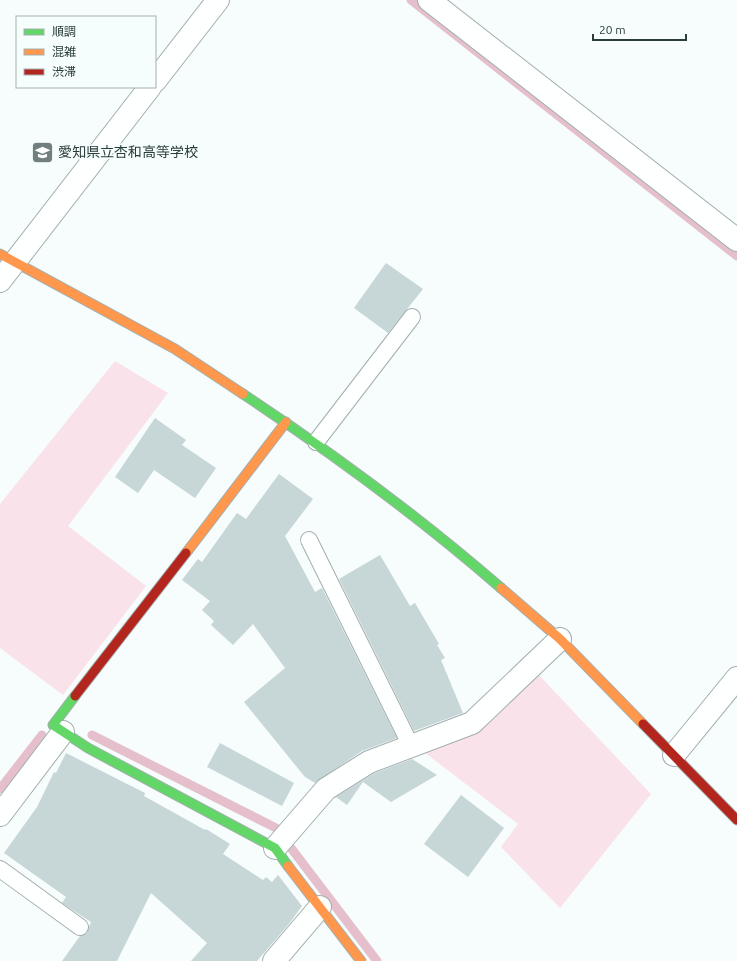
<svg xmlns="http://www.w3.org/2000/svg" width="737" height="961" font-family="Ubuntu,'Noto Sans JP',sans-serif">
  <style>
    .green { fill: #fae2ea }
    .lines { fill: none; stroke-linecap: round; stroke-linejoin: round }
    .stream { stroke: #e5c0cc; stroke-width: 9 }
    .building { fill: #c7d6d6 }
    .lane-casing { stroke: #a3aeae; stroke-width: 18 }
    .street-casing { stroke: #a3aeae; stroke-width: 24 }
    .fast-casing { stroke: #a3aeae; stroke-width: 11 }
    .slow-casing { stroke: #a3aeae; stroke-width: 11 }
    .jam-casing { stroke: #a3aeae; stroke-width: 11 }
    .lane { stroke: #feffff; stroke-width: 16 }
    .street { stroke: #feffff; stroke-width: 22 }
    .fast { stroke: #63d668; stroke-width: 9 }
    .slow { stroke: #ff974d; stroke-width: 9 }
    .jam { stroke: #b3261e; stroke-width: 9 }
    .labels { text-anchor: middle; stroke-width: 3; stroke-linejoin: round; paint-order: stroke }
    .poi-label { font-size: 14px; fill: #2a3c3b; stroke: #f5fefd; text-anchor: start }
  </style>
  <rect width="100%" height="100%" fill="#f7fcfc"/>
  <g class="green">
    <polygon points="115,361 168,393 68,526 146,586 63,695 0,648 0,504"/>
    <polygon points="538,674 651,794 560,908 501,847 518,824 424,752"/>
  </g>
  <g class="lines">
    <g class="stream">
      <polyline points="411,0 737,256"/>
      <polyline points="92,735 278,829"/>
      <polyline points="0,789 42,735"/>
      <polyline points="291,848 377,961"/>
    </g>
  </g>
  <g class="building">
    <polygon points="386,263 423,289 388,333 354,308"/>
    <polygon points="155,418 186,440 182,445 216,468 195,498 154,470 138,493 115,477"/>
    <polygon points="279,474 313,499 285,536 315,592 322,588 397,738 362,751 315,783 305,777 244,702 285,668 253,624 233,645 211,625 214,621 202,610 210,601 182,580 198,559 202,562 237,513 246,519"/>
    <polygon points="380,555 410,606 415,603 439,644 437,645 445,658 441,660 463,713 414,731 339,579"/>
    <polygon points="220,743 294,783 282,806 207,767"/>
    <polygon points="66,753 145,793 144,796 205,830 206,829 230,844 223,854 263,880 266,877 272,882 278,875 302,906 289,924 257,961 191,961 207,943 151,893 117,961 62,961 80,936 87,933 91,922 62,903 66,897 4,853 37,807 54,772 56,773"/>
    <polygon points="412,759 437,775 391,802 363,782 347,805 336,797 375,773"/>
    <polygon points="461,795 504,828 468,877 424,844"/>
  </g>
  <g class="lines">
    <defs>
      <g id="lane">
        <polyline points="316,442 412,317"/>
        <polyline points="309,540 411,746"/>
        <polyline points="0,869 80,927"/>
      </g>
      <g id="street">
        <polyline points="429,0 737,240"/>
        <polyline points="155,81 218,0"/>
        <polyline points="0,281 150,87"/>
        <polyline points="674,755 737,678"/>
        <polyline points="0,815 63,732"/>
        <polyline points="275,848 326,789 369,762 472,723 560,639"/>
        <polyline points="274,961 320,907"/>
      </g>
      <g id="fast">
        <path d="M243,394C334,454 418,516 501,588"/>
        <polyline points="75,696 53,725 88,748 275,848 288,866"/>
      </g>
      <g id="slow">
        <polyline points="0,254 175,349 243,394"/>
        <polyline points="186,553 286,422"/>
        <polyline points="501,588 560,639 643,724"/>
        <polyline points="288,866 361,961"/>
      </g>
      <g id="jam">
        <polyline points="75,696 186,553"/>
        <polyline points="643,724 737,820"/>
      </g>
    </defs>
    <use href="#lane" class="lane-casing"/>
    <use href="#street" class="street-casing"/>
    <use href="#fast" class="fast-casing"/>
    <use href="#slow" class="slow-casing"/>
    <use href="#jam" class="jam-casing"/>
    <use href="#lane" class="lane"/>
    <use href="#street" class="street"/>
    <use href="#fast" class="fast"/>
    <use href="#slow" class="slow"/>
    <use href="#jam" class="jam"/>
  </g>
  <defs>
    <symbol id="school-square" viewBox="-11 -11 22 22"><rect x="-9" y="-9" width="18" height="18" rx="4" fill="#727f7f" stroke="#f5fefd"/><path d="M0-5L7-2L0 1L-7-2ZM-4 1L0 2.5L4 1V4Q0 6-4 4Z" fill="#fff"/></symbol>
  </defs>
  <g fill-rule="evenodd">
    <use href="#school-square" x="30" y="140" width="25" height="25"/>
  </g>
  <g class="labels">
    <g class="poi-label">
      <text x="58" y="157">愛知県立杏和高等学校</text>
    </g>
  </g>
  <rect x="16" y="16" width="140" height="72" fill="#f5fefd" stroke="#a4b0af"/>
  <rect x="24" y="29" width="20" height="6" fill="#63d668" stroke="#a4b0af"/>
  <text x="52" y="36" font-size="12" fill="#2a3c3b">順調</text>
  <rect x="24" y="49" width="20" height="6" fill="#ff974d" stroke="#a4b0af"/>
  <text x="52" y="56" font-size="12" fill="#2a3c3b">混雑</text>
  <rect x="24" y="69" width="20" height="6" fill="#b3261e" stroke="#a4b0af"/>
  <text x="52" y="76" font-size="12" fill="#2a3c3b">渋滞</text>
  <path d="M593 34v6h93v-6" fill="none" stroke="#2a3c3b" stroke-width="2"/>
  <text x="599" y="34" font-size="12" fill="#2a3c3b" stroke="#f5fefd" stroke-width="3" paint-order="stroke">20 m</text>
</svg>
